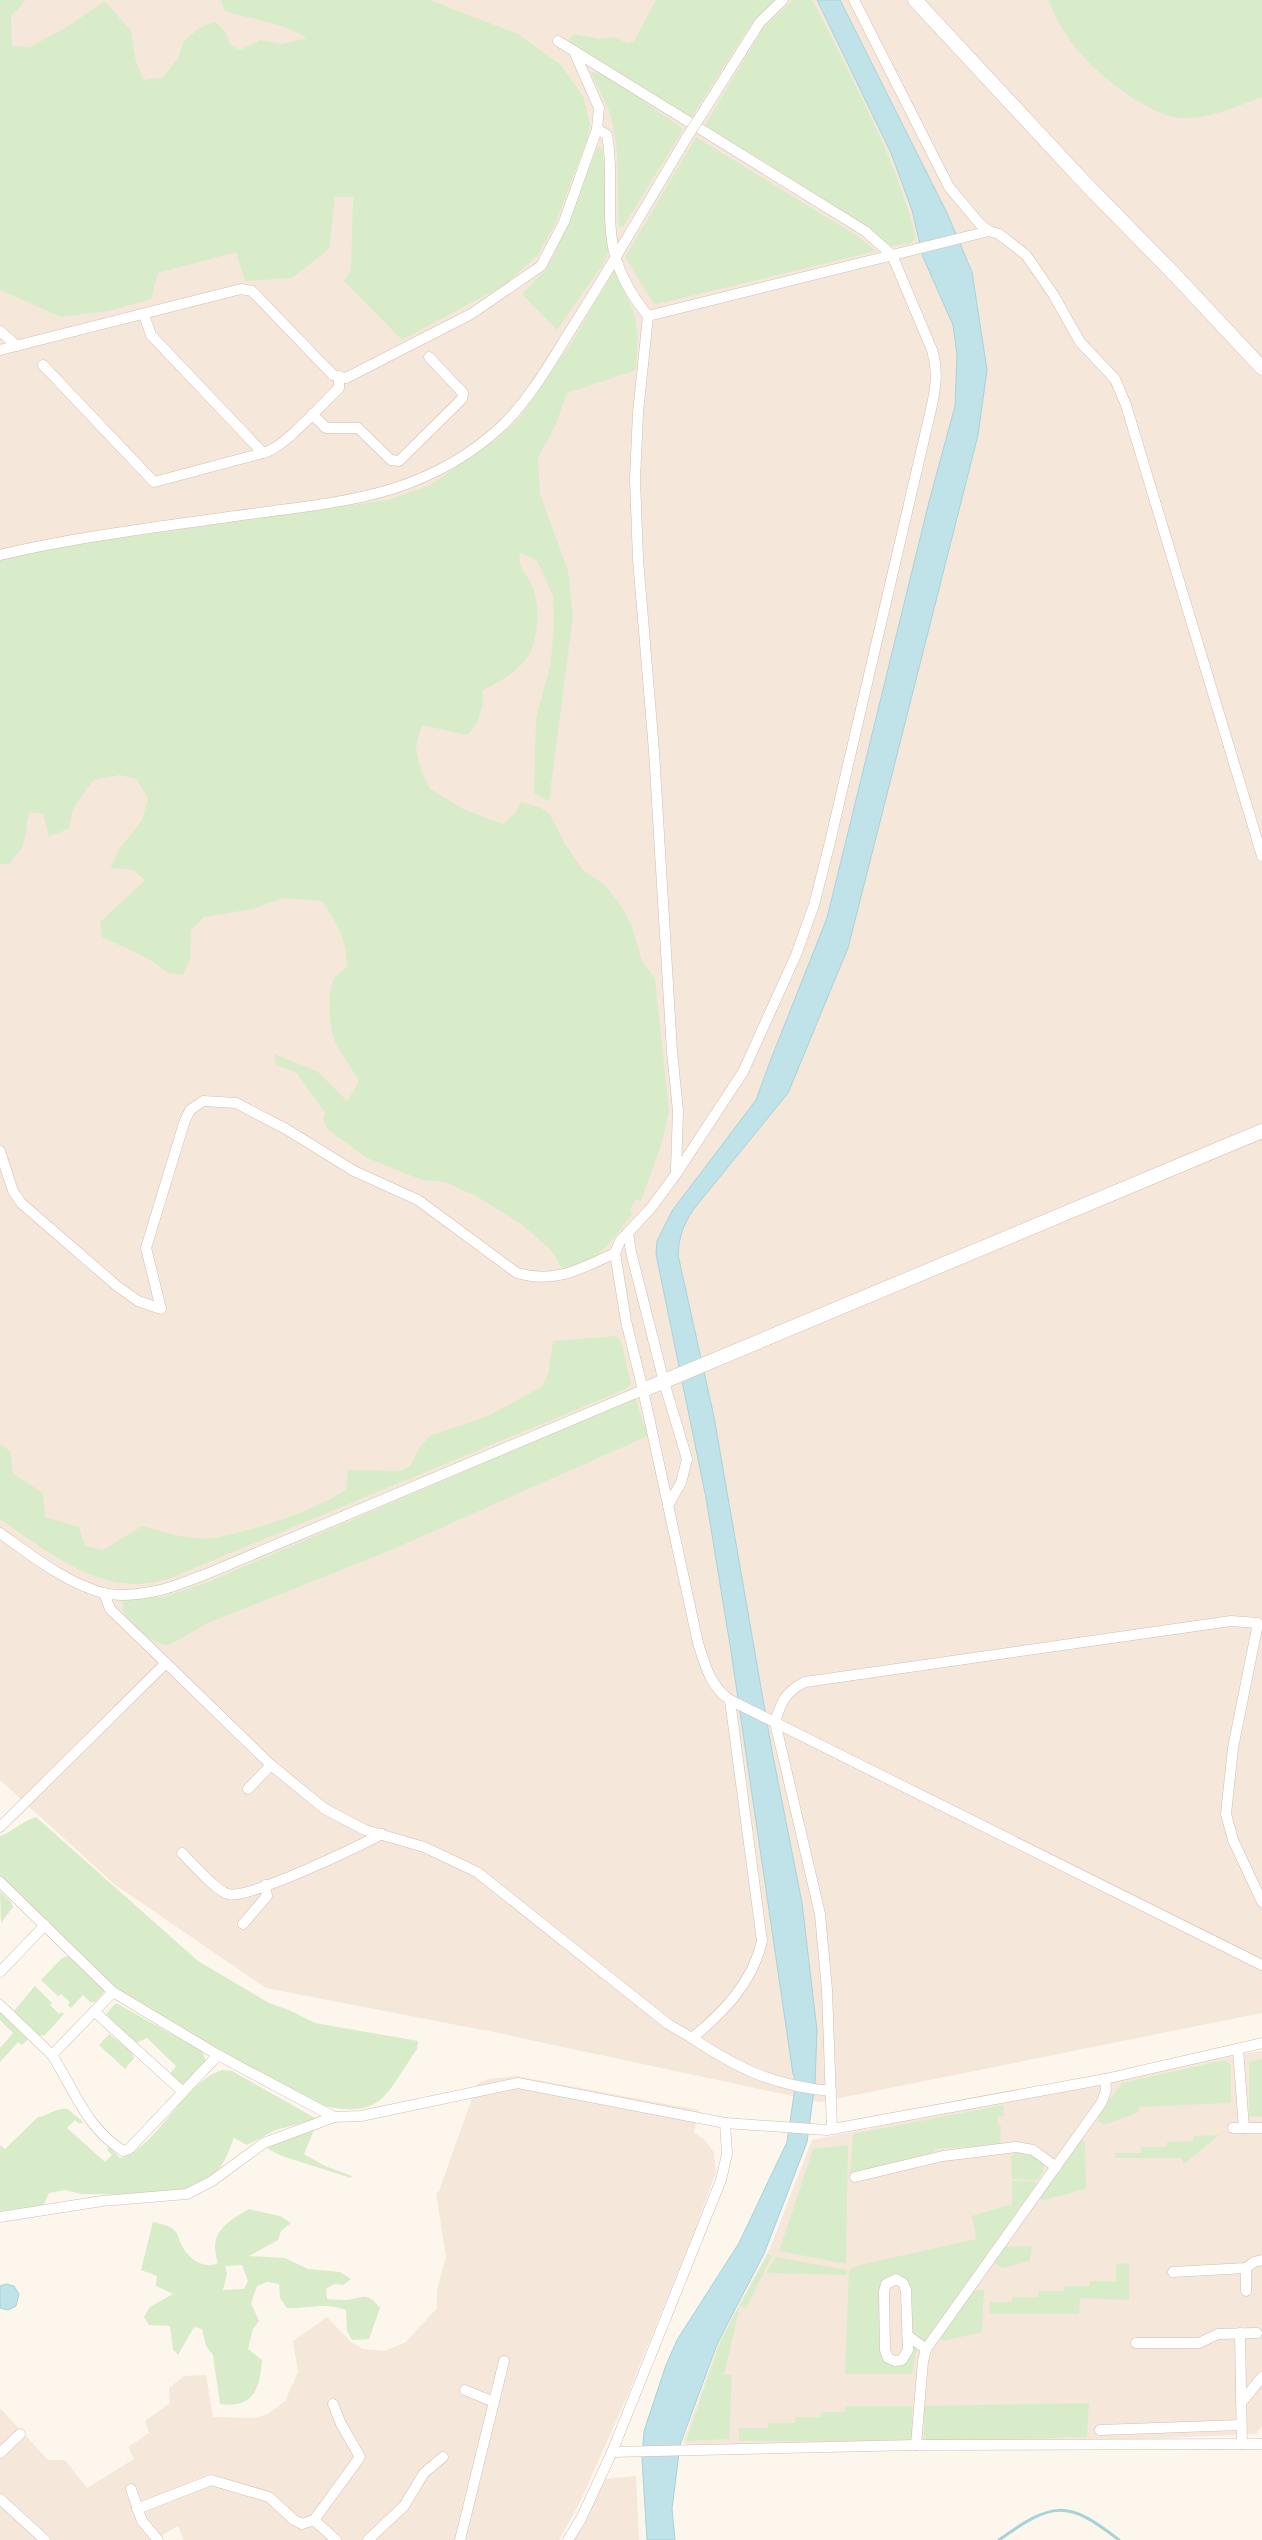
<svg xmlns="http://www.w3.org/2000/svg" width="1262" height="2540" font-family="'Space Grotesk',sans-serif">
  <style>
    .residential { fill: #f5e8da }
    .green { fill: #d8ecc9; fill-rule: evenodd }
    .water { fill: #bfe3e8; stroke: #a5d3da }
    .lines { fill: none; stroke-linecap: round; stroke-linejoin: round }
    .stream { stroke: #a5d3da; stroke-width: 3 }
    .street-casing { stroke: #d1beb0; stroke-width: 11 }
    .secondary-casing { stroke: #d6c0b0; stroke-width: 15 }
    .street { stroke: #fff; stroke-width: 10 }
    .secondary { stroke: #fff; stroke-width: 14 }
    .street-bridge-casing { stroke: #d1beb0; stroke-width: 11; stroke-linecap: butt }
    .street-bridge { stroke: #fff; stroke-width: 10 }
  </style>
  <rect width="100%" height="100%" fill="#fdf6ec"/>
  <g class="residential">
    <polygon points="0,0 1262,0 1262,2013 820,2102 498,2033 266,1988 114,1884 0,1780"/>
    <polygon points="1262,2051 1262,2426 1256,2434 1095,2441 687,2445 683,2442 720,2339 770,2248 812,2140 1226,2056"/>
    <polygon points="516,2076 699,2110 694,2133 705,2140 714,2152 716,2172 695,2230 626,2399 580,2502 559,2540 184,2540 178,2526 164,2534 161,2540 0,2540 0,2408 48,2460 65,2460 87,2488 134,2459 128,2447 149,2433 145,2421 170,2403 169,2388 184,2376 206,2375 213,2417 254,2418 268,2414 285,2401 298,2372 293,2341 327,2317 351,2342 363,2349 385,2351 406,2342 437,2308 437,2290 446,2257 436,2193 439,2191 477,2084 488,2079"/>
    <polygon points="636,2476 639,2540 572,2540 604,2479"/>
  </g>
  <g class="green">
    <path d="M0,0H26L11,16L12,46L30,47L65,28L105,1L131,31L136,62L144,80L163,77L177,60L184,41L199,28L215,22L226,32L229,44L240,50L260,40L281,44L307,38C282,22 253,20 225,11L221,0H430L518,34L561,65L583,96L590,124L587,140L556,222L539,254L506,284L402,340L344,281L351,270L353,197H335L329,249L292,278L245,281L236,252L158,273L151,299L109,311L61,317L0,290Z"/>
    <polygon points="656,0 775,0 752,23 691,118 568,42 573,34 601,39 615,37 627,43 634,41"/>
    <path d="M793,0H812L818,10C854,84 896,157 916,238L909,244L890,246L705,125L763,28Z"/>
    <path d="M1048,0H1262V97C1237,106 1208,120 1181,118C1146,115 1089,69 1070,40C1061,28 1054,14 1048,0Z"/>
    <path d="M593,72L605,74L682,128L680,135L623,227H619C617,189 621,145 608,108C603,96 596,85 591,73Z"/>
    <polygon points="696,137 857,236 876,251 658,304 653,303 625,257"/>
    <polygon points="598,146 603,151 608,253 603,264 557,330 522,294 546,269 554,255"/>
    <path d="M615,269L635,316L638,337L636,370L567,393L556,424L538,458L540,494L568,571L573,615L549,801L534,793L536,718L550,666L554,629L553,596L537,561L520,552C517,567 526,572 532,586C537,597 538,612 537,624C535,662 514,674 483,690C483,707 480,724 467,735L422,725L416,747L419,764L429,788L465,810L503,824L516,812L521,802L539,807L549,813L565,844L583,870L605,885L622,907L632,927L642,961L655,978L669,1112L661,1146L641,1201L636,1199L630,1210L633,1213C613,1239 597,1266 562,1268L550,1249L521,1224L476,1196L445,1182L422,1180L367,1158L327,1129L323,1118L325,1113L297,1073L276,1065L274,1054L317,1071L347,1101L359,1082C353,1069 344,1059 337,1046C329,1033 326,990 335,977C338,974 343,970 347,967C347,940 337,923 322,901L283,898L253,909L204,917L191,930L190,960L183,975L168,973L151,960L102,937L100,922L145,880L133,870L110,868L120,848L142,820L148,798L136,779L120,775L93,780L73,809L69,829L49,836L43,814L29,812L23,847L9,864H0V560L44,549L388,500L430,485L492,443L519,419L575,337Z"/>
    <path d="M616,1336L621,1341L631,1384L626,1389L168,1579C160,1581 151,1583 142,1584C87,1586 43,1548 0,1519V1444L10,1451L13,1474L43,1493L45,1517L79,1527L85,1546L103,1550L142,1526C160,1531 191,1541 210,1538C244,1534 319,1510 346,1489L348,1470L401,1471L410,1466L419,1448L430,1436L488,1416L541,1387L548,1375L553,1341Z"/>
    <path d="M635,1398L648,1436L391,1550L208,1623L169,1645C152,1646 131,1623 122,1610L124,1600L164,1597L208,1582Z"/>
    <path d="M36,1817L198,1961L269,2003L291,2011L315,2023L418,2041L417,2049C385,2095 383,2120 320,2105L130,2001L0,1879V1836C14,1831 22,1821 36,1817Z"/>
    <polygon points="0,1891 11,1902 13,1907 1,1923"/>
    <polygon points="67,1956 72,1959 105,1991 95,2002 90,2002 83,1995 71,2008 68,2005 70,2002 61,1994 58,1996 41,1980 61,1959"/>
    <path d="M35,1986L52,2003L50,2005L59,2014L62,2012L64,2014L45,2035C33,2039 23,2023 15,2015L14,2011Z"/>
    <polygon points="115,2004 118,2004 202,2051 206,2061 183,2087 170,2074 176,2066 147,2038 136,2043 105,2015"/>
    <polygon points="0,2012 29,2038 22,2045 18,2042 0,2062 0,2048 13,2033 0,2020"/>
    <polygon points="109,2034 132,2052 134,2058 125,2069 99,2045"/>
    <polygon points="1262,2059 1262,2117 1249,2116 1249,2062"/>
    <polygon points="1225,2060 1231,2065 1231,2100 1228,2103 1140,2107 1139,2112 1104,2125 1099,2121 1098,2115 1122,2083"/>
    <path d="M222,2070L232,2071L317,2119L276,2130L247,2145L234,2138C230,2147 227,2158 221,2166C192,2203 124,2193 81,2194L65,2190L49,2193L43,2206L0,2211V2145L5,2149L38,2117C49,2116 55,2107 68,2109L83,2122L80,2124L75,2120L67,2128L105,2162L112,2155L107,2150L109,2147L120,2158C154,2151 184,2082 222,2070Z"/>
    <polygon points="1003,2105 1004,2116 997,2117 998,2125 1001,2126 1000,2145 935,2149 933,2155 850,2175 853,2134"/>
    <polygon points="314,2130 304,2154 325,2166 352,2176 351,2178 282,2156 268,2149 267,2146 273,2143"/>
    <polygon points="1219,2135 1183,2165 1182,2158 1116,2158 1115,2153 1141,2153 1141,2147 1167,2147 1167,2142 1193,2141 1193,2136"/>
    <polygon points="1081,2139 1085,2142 1086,2189 1043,2200 1040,2198 1040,2195"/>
    <polygon points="848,2145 846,2264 779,2251 813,2149"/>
    <polygon points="1016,2151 1027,2152 1043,2163 1044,2170 1038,2180 1012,2179 1011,2157"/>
    <polygon points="1012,2181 1034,2181 1037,2184 924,2343 911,2333 910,2291 890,2277 881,2349 896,2364 911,2342 919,2349 915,2354 912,2374 845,2374 849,2270 855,2266 976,2239 972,2216 1012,2204"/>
    <path d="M249,2209L280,2216L291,2223L281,2231L278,2240L249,2256L285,2258L308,2269L340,2272L351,2279L343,2285L334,2284L326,2289L327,2299C334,2299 344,2301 352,2299C368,2295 369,2295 380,2308L369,2339L352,2340L347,2331L346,2310C321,2302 312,2309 287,2308L280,2298L279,2284L267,2282L257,2286L251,2303L259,2321L253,2329L248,2349L262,2360C260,2388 254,2409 220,2404L213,2355L206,2346L202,2329L194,2327L178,2355L173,2349L170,2326L149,2325L144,2317L150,2307L173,2294L156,2286L157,2276L141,2270L153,2222C160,2224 170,2225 175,2231C179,2235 179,2241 182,2246C189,2259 204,2270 218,2263C208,2233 225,2223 249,2209ZM242,2265L248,2281L244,2289L223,2290L227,2274L225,2266Z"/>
    <polygon points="1032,2246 1030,2261 1003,2268 992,2262 1003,2247"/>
    <polygon points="768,2254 772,2256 746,2308 740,2306 724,2375 732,2375 729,2439 686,2441 721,2340"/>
    <polygon points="776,2257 847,2270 847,2275 766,2273"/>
    <polygon points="1129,2263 1129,2300 1080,2298 1079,2314 989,2314 990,2302 1012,2302 1012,2297 1038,2297 1038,2291 1064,2291 1064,2286 1090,2286 1090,2281 1116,2281 1116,2264"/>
    <polygon points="984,2290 982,2332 943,2341 939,2336 971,2291"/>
    <polygon points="1089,2403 1087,2437 928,2442 924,2437 924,2406"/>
    <polygon points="845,2406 912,2406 912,2441 739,2441 739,2428 768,2428 768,2423 795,2423 795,2417 820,2417 821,2412 845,2412"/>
  </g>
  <g class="water">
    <path d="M817,0H840L947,213L972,272L987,370L978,435L848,948L788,1093L693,1210C683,1225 679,1237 678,1255L714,1417L772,1751L802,1903L817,2030L815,2083L807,2142L764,2254L718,2342L680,2445L672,2509L675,2540H647L642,2459L644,2431L666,2365L677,2340L739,2243L787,2142L796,2081L793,2074L731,1651L706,1498L656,1254L657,1241L672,1211L756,1100L771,1059L827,918L929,502L955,406L957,355L953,325L923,257L912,210L891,153Z"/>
    <polygon points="6,2284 14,2286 19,2294 16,2306 8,2310 0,2308 0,2286"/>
  </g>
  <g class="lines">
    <path class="stream" d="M999,2540C1052,2502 1067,2499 1119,2540"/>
    <defs>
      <g id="street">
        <polyline points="854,0 949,187 980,224 989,231 999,234 1026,255 1053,294 1080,342 1115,379 1126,405 1262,856"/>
        <path d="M558,41L865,231L892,255L932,350C938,370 936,385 932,405L830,842L814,905L796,955L743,1072L676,1174L651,1208L620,1241L615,1253L626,1321L643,1390L698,1643C705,1665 710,1686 730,1700L1262,1965"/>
        <polyline points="700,117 760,22 783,0"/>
        <path d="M597,129L607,135C615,175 604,219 616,259C622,279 635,300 648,316L638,413L635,479L638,559L654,751L672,1052L678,1111L676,1170"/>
        <path d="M144,315L151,335L263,453C282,450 323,403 339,388V376"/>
        <polyline points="648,316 989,231"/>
        <polyline points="0,331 17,346"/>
        <polyline points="0,350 241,289 252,291 333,375 346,378 471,314 541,266 564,222 597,129 599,108 574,51"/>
        <polyline points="43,365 154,482 263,453"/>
        <polyline points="312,414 326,428 358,428 391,460 399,461 462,399 463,393 429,357"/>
        <path d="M0,555C75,537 152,528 228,517C332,502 423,501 504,424C532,396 551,361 572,328C612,265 649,201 687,137"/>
        <path d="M0,1151L13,1191L21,1203L117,1286L138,1301L161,1309L146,1248L184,1123L190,1110L203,1101L236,1103L286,1129L354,1171L418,1200L517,1273C556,1284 580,1269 615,1253"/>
        <polyline points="628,1232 631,1252 664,1382 687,1459 681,1483 668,1505"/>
        <path d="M0,1533C32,1556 65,1582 103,1593C119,1597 141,1594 156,1591C172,1588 189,1580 204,1575L643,1390"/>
        <path d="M166,1663L271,1765L325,1809L365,1830L424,1847L477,1872L668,2024L692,2038C723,2013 753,1982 762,1941L730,1700"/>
        <polyline points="248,1789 271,1765"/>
        <polyline points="0,1827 166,1663 110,1609 104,1593"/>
        <path d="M182,1853C192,1863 215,1890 228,1894C248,1900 359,1846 382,1834"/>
        <polyline points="0,1882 113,1992 218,2055 334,2117 361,2116 518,2083 725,2123 727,2154 721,2180 612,2452 581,2519 568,2540"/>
        <polyline points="243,1924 267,1896 265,1885"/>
        <polyline points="0,1972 45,1925"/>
        <polyline points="0,2005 52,2055 113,1992"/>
        <polyline points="94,2011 183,2092"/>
        <path d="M692,2038C739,2069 774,2086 831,2091"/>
        <polyline points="1238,2049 1244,2128"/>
        <path d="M52,2055C75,2091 85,2126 123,2151L129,2149L218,2055"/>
        <polyline points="725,2123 827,2130 1105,2079 1262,2043"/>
        <polyline points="1233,2128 1262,2128"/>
        <path d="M832,2129L827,1990L820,1914L775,1722C781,1702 786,1691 805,1682L1231,1621L1258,1623L1233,1748L1226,1814L1233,1840L1262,1902"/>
        <polyline points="855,2177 943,2156 1016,2147 1033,2150 1056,2167"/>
        <polyline points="0,2217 102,2201 187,2194 212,2181 264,2143 334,2117"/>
        <polyline points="1173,2272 1246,2268 1254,2262 1262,2260"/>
        <polygon points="896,2279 903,2283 906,2290 908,2350 902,2360 895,2361 888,2358 885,2350 884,2291 886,2284"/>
        <polyline points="1246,2291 1246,2268"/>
        <polyline points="1240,2333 1242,2444"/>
        <polyline points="907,2335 926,2349"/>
        <polyline points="1136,2343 1199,2343 1218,2334 1257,2333"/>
        <polyline points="465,2390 494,2402"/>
        <polyline points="1241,2403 1262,2377"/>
        <polyline points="1100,2430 1241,2425"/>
        <polyline points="916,2445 923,2361 926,2349 1102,2102 1106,2090 1105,2079"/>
        <polyline points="612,2452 916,2445 1262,2444"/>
        <polyline points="0,2453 20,2434"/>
        <polyline points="131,2489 142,2521 158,2540"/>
        <polyline points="0,2499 45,2540"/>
        <polyline points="137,2509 211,2480 269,2497 294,2520 302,2524 314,2520 336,2540"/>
        <polyline points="314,2520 360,2457 341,2424 333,2404"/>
        <polyline points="368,2540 404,2506 424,2473 443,2457"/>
        <polyline points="460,2540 504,2361"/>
      </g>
      <g id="secondary">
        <polyline points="915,0 1084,182 1177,277 1262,368"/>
        <polyline points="643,1390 1262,1131"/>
      </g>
    </defs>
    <use href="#street" class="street-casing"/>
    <use href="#secondary" class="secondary-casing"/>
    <use href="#street" class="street"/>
    <use href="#secondary" class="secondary"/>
    <defs>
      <polyline id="street-bridge" points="687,137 700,117"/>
    </defs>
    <use href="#street-bridge" class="street-bridge-casing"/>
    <use href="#street-bridge" class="street-bridge"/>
  </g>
</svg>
